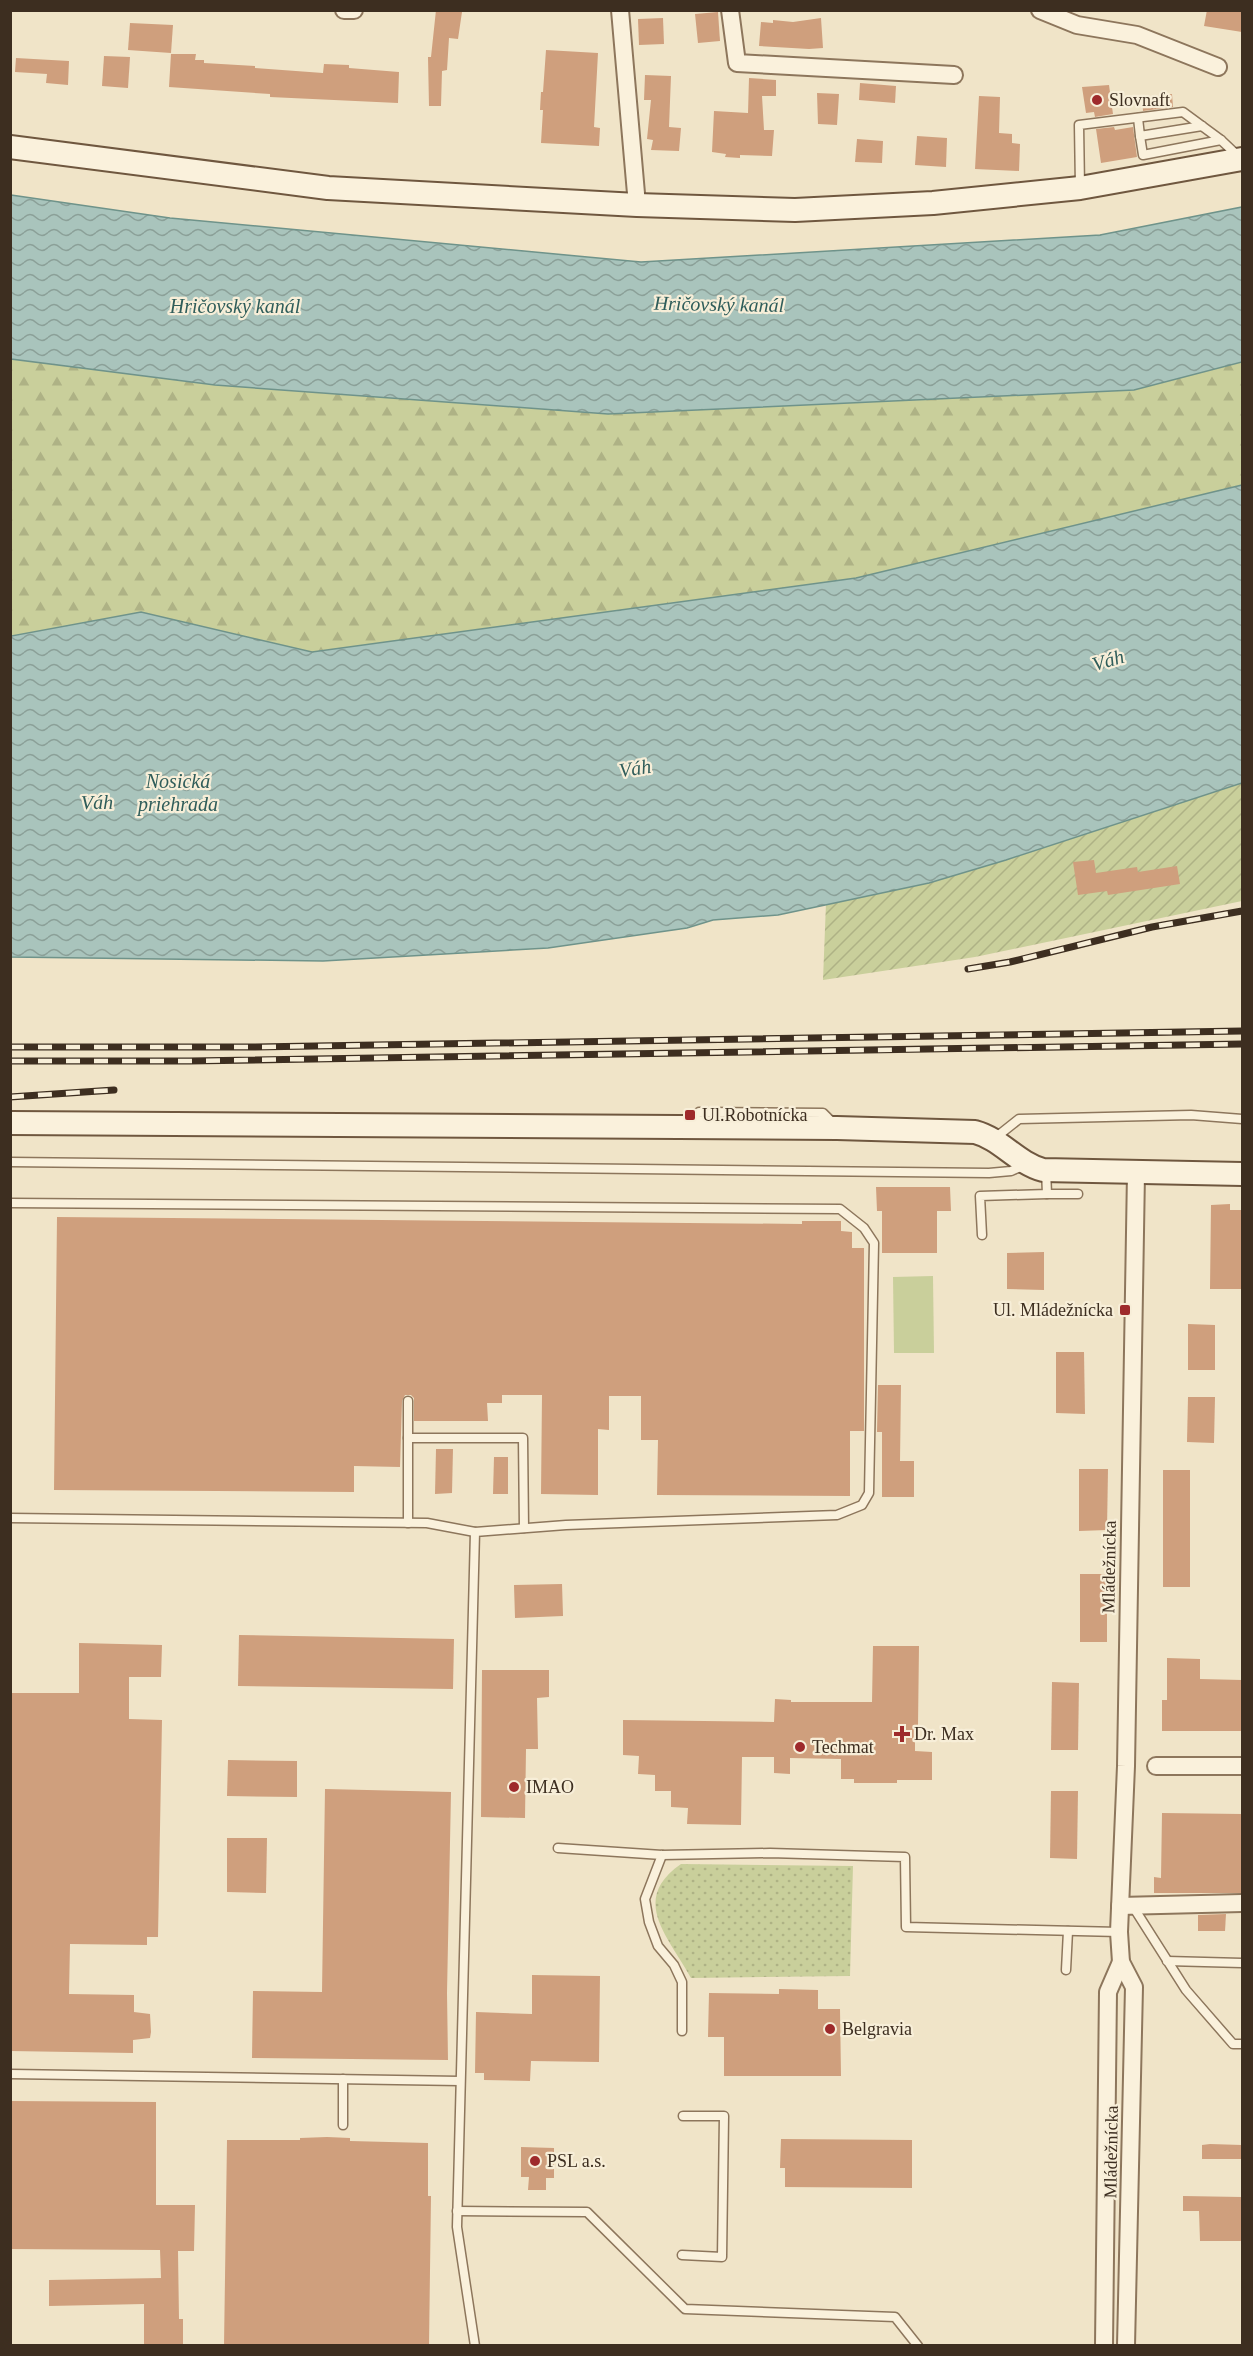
<svg xmlns="http://www.w3.org/2000/svg" width="1253" height="2356" font-family="'Times New Roman',serif">
  <style>
    .grass { fill: url(#grass-dots) }
    .forest { fill: url(#forest-firs) }
    .garden { fill: url(#garden-furrows) }
    .pitch { fill: #c9cf9b }
    .water { fill: url(#water-waves); stroke: #6f938a; stroke-width: 1.5 }
    .building { fill: #cf9f7d }
    .lines { fill: none; stroke-linecap: round; stroke-linejoin: round }
    .lane-casing { stroke: #8d765c; stroke-width: 11 }
    .street-casing { stroke: #8d765c; stroke-width: 20 }
    .secondary-casing { stroke: #6f573f; stroke-width: 26 }
    .lane { stroke: #faf1dc; stroke-width: 8 }
    .street { stroke: #faf1dc; stroke-width: 16 }
    .secondary { stroke: #faf1dc; stroke-width: 22 }
    .rail-casing { stroke: #3d2e20; stroke-width: 7 }
    .rail { stroke: #f7eed8; stroke-width: 4.5; stroke-dasharray: 14; stroke-linecap: butt }
    .poi-dot { fill: #9e2a2b; stroke: #f7eed8; stroke-width: 2 }
    .labels { text-anchor: middle; stroke-width: 4.5; stroke-linejoin: round; paint-order: stroke }
    .poi-label { font-size: 18px; fill: #3d2e20; stroke: #f7eed8; text-anchor: start }
    .street-label { font-size: 18px; fill: #3d2e20; stroke: #f7eed8 }
    .water-label { font-size: 20px; font-style: italic; fill: #2f5d5a; stroke: #f7eed8 }
  </style>
  <defs>
    <pattern id="grass-dots" width="8" height="8" patternUnits="userSpaceOnUse" patternTransform="scale(1.5)"><rect width="8" height="8" fill="#c9cf9b"/><path d="M2 2h.1M6 6h.1" fill="none" stroke="#aeb285" stroke-width="1.8" stroke-linecap="round"/></pattern>
    <pattern id="forest-firs" width="22" height="20" patternUnits="userSpaceOnUse" patternTransform="scale(1.5)"><rect width="22" height="20" fill="#c9cf9b"/><path d="M5 1l3.5 6h-7zM16 11l3.5 6h-7z" fill="#aeb285"/></pattern>
    <pattern id="garden-furrows" width="10" height="10" patternUnits="userSpaceOnUse" patternTransform="scale(1.5)"><rect width="10" height="10" fill="#c9cf9b"/><path d="M-1 1l2-2M0 10L10 0M9 11l2-2" fill="none" stroke="#aeb285"/></pattern>
    <pattern id="water-waves" width="16" height="10" patternUnits="userSpaceOnUse" patternTransform="scale(1.5)"><rect width="16" height="10" fill="#a9c4bc"/><path d="M0 5q4-4 8 0t8 0" fill="none" stroke="#8ba098"/></pattern>
  </defs>
  <rect width="100%" height="100%" fill="#f0e4c8"/>
  <path class="grass" d="M681,1864L853,1866L850,1976L691,1978C669,1937 629,1900 681,1864Z"/>
  <polygon class="forest" points="11,359 215,385 608,414 1134,390 1242,362 1242,485 856,578 312,652 141,612 11,636"/>
  <polygon class="garden" points="1242,783 1242,901 975,957 823,980 826,903 929,883 1006,860"/>
  <polygon class="pitch" points="933,1276 934,1353 894,1353 893,1277"/>
  <g class="water">
    <polygon points="11,195 170,218 641,262 1100,235 1242,207 1242,362 1134,390 608,414 215,385 11,359"/>
    <polygon points="1242,485 1242,783 1006,860 929,883 778,915 713,920 687,928 548,948 323,961 11,957 11,636 141,612 312,652 856,578"/>
  </g>
  <g class="building">
    <polygon points="436,10 462,12 458,39 449,38 447,70 442,71 441,106 429,106 428,57 431,57"/>
    <polygon points="1207,10 1242,10 1242,32 1204,26"/>
    <polygon points="718,12 720,41 698,43 695,14"/>
    <polygon points="663,18 664,44 639,45 638,19"/>
    <polygon points="821,18 823,48 809,49 759,46 761,22 773,23 773,20 793,22"/>
    <polygon points="130,23 173,25 171,53 128,50"/>
    <polygon points="546,50 598,53 594,127 600,128 599,146 541,143 543,110 540,110 541,92 543,92"/>
    <polygon points="171,54 196,54 195,60 204,60 204,63 255,66 255,68 323,73 324,64 349,65 349,68 399,72 398,103 270,97 270,94 169,87"/>
    <polygon points="104,56 130,57 128,88 102,86"/>
    <polygon points="16,58 69,61 68,85 46,83 47,74 15,72"/>
    <polygon points="645,75 671,76 669,127 681,128 679,151 651,150 653,140 647,139 651,100 644,100"/>
    <polygon points="749,78 776,80 776,96 762,96 764,130 774,130 772,156 740,155 740,158 725,157 726,154 712,152 714,111 748,113"/>
    <polygon points="860,83 896,86 895,103 859,100"/>
    <polygon points="1109,85 1113,114 1095,117 1094,112 1086,113 1082,87"/>
    <polygon points="817,93 839,94 837,125 818,124"/>
    <polygon points="1172,94 1173,107 1143,111 1142,98"/>
    <polygon points="979,96 1000,97 999,133 1012,134 1012,143 1020,144 1019,171 975,169"/>
    <polygon points="1114,127 1115,130 1133,127 1137,157 1101,163 1096,129"/>
    <polygon points="917,136 947,138 946,167 915,165"/>
    <polygon points="857,139 883,141 882,163 855,162"/>
    <polygon points="1094,860 1096,873 1137,867 1138,872 1177,866 1180,884 1108,895 1107,891 1078,895 1073,862"/>
    <polygon points="876,1187 950,1187 951,1211 937,1211 937,1253 882,1253 882,1211 877,1211"/>
    <polygon points="1230,1204 1230,1210 1242,1210 1241,1289 1210,1289 1211,1205"/>
    <polygon points="57,1217 802,1224 802,1221 841,1221 841,1231 852,1232 852,1248 864,1248 864,1431 850,1431 850,1496 657,1495 658,1440 641,1440 641,1396 609,1396 609,1430 598,1429 598,1495 541,1494 542,1395 502,1395 502,1403 487,1403 488,1421 414,1421 414,1398 411,1395 405,1395 402,1401 400,1467 354,1466 354,1492 54,1490"/>
    <polygon points="1044,1252 1044,1290 1007,1289 1007,1253"/>
    <polygon points="1188,1324 1215,1325 1215,1370 1188,1370"/>
    <polygon points="1056,1352 1084,1352 1085,1414 1056,1413"/>
    <polygon points="878,1385 901,1385 900,1461 914,1461 914,1497 882,1497 882,1432 877,1432"/>
    <polygon points="1188,1397 1215,1397 1214,1443 1187,1442"/>
    <polygon points="436,1449 453,1449 452,1493 435,1494"/>
    <polygon points="494,1457 508,1457 508,1494 493,1494"/>
    <polygon points="1079,1469 1108,1469 1107,1530 1079,1531"/>
    <rect x="1163" y="1470" width="27" height="117"/>
    <rect x="1080" y="1574" width="27" height="68"/>
    <polygon points="562,1584 563,1616 515,1618 514,1585"/>
    <polygon points="239,1635 454,1639 453,1689 238,1686"/>
    <polygon points="79,1643 162,1645 161,1677 129,1677 129,1719 162,1720 158,1937 147,1937 147,1945 70,1944 69,1994 134,1995 134,2012 150,2014 151,2032 150,2038 133,2040 133,2053 10,2051 10,1693 79,1693"/>
    <polygon points="873,1646 919,1646 918,1725 915,1725 915,1751 932,1752 932,1780 897,1780 897,1783 854,1783 854,1779 841,1779 841,1759 790,1758 790,1774 774,1773 774,1757 742,1757 741,1825 687,1824 688,1808 671,1807 671,1791 655,1791 655,1775 638,1774 639,1756 623,1755 623,1720 774,1722 775,1699 791,1700 791,1702 872,1702"/>
    <polygon points="1167,1658 1200,1659 1200,1679 1242,1680 1242,1731 1162,1731 1162,1700 1167,1700"/>
    <polygon points="482,1670 549,1670 549,1697 537,1698 538,1749 526,1749 525,1818 481,1817"/>
    <polygon points="1052,1682 1079,1683 1078,1750 1051,1750"/>
    <polygon points="228,1760 297,1761 297,1797 227,1796"/>
    <polygon points="325,1789 451,1792 447,1993 448,2060 252,2058 253,1991 322,1992"/>
    <polygon points="1051,1791 1078,1791 1077,1859 1050,1858"/>
    <polygon points="1162,1813 1242,1814 1242,1893 1154,1893 1154,1877 1161,1878"/>
    <polygon points="227,1838 267,1838 266,1893 227,1892"/>
    <polygon points="1226,1914 1225,1931 1198,1931 1198,1915"/>
    <polygon points="532,1975 600,1976 599,2062 531,2061 530,2081 484,2080 484,2073 475,2073 476,2012 532,2014"/>
    <polygon points="779,1989 818,1990 818,2009 840,2009 841,2076 724,2076 724,2037 708,2037 709,1993 779,1994"/>
    <polygon points="10,2101 156,2102 156,2205 195,2205 194,2251 178,2251 179,2319 183,2319 183,2346 144,2346 144,2304 49,2306 49,2280 161,2278 160,2250 10,2249"/>
    <polygon points="327,2137 350,2138 350,2141 428,2143 428,2196 431,2196 429,2346 224,2346 227,2140 300,2140 300,2138"/>
    <polygon points="781,2139 912,2140 912,2188 785,2187 785,2168 780,2168"/>
    <polygon points="1210,2144 1242,2145 1242,2159 1202,2159 1202,2145"/>
    <polygon points="521,2147 554,2148 554,2178 546,2178 546,2190 528,2190 529,2177 521,2177"/>
    <polygon points="1183,2196 1242,2197 1242,2241 1200,2241 1199,2211 1183,2211"/>
  </g>
  <g class="lines">
    <defs>
      <g id="lane">
        <polyline points="1138,118 1140,136 1202,126"/>
        <polyline points="1140,136 1143,155 1221,140"/>
        <polyline points="1080,187 1079,125 1183,112 1221,140 1239,157"/>
        <polyline points="685,1123 699,1112 823,1113 835,1125"/>
        <polyline points="995,1138 1019,1119 1191,1115 1242,1119"/>
        <polyline points="10,1162 989,1173 1011,1171 1025,1165"/>
        <polyline points="1047,1194 1078,1194"/>
        <polyline points="10,1203 840,1209 864,1228 874,1243 869,1493 862,1505 837,1515 566,1525 475,1532 457,2227 475,2346"/>
        <polyline points="982,1235 980,1196 1047,1194 1046,1170"/>
        <polyline points="408,1438 523,1438 524,1528"/>
        <polyline points="10,1518 427,1523 475,1532"/>
        <polyline points="408,1523 408,1401"/>
        <polyline points="558,1848 662,1855 770,1853 905,1857 906,1927 1119,1932"/>
        <polyline points="662,1855 645,1899 649,1922 658,1946 674,1965 682,1982 682,2031"/>
        <polyline points="1132,1905 1186,1990 1233,2044 1242,2044"/>
        <polyline points="1167,1961 1242,1963"/>
        <polyline points="1066,1970 1068,1931"/>
        <polyline points="10,2074 460,2081"/>
        <polyline points="343,2125 343,2079"/>
        <polyline points="457,2211 587,2212 685,2309 895,2317 918,2346"/>
        <polyline points="682,2255 722,2257 724,2116 683,2116"/>
      </g>
      <g id="street">
        <polyline points="344,10 354,10"/>
        <polyline points="620,10 637,205"/>
        <polyline points="730,10 737,63 954,75"/>
        <polyline points="1040,10 1077,25 1137,35 1218,67"/>
        <polyline points="1156,1766 1242,1766"/>
        <polyline points="1120,1906 1242,1903"/>
        <polyline points="1104,2346 1108,1992 1121,1962"/>
        <polyline points="1126,2346 1134,1987 1121,1962 1119,1932 1126,1766 1136,1173"/>
      </g>
      <g id="secondary">
        <polyline points="10,147 328,188 637,205 795,210 933,203 1080,188 1242,159"/>
        <path d="M10,1123L837,1128L975,1132C1001,1139 1017,1163 1043,1170L1242,1174"/>
      </g>
    </defs>
    <use href="#lane" class="lane-casing"/>
    <use href="#street" class="street-casing"/>
    <use href="#secondary" class="secondary-casing"/>
    <use href="#lane" class="lane"/>
    <use href="#street" class="street"/>
    <use href="#secondary" class="secondary"/>
    <defs>
      <g id="rail">
        <polyline points="968,969 1010,962 1152,927 1242,911"/>
        <polyline points="10,1047 255,1047 1242,1031"/>
        <polyline points="10,1061 189,1061 1242,1044"/>
        <polyline points="10,1097 114,1090"/>
      </g>
    </defs>
    <use href="#rail" class="rail-casing"/>
    <use href="#rail" class="rail"/>
  </g>
  <g class="poi-dot">
    <circle cx="1097" cy="100" r="6"/>
    <rect x="684" y="1109" width="12" height="12" rx="3"/>
    <rect x="1119" y="1304" width="12" height="12" rx="3"/>
    <path d="M899 1725h6v6h6v6h-6v6h-6v-6h-6v-6h6z"/>
    <circle cx="800" cy="1747" r="6"/>
    <circle cx="514" cy="1787" r="6"/>
    <circle cx="830" cy="2029" r="6"/>
    <circle cx="535" cy="2161" r="6"/>
  </g>
  <g class="labels">
    <g class="poi-label">
      <text x="1109" y="106">Slovnaft</text>
      <text x="702" y="1121">Ul.Robotnícka</text>
      <text x="1113" y="1316" text-anchor="end">Ul. Mládežnícka</text>
      <text x="914" y="1740">Dr. Max</text>
      <text x="812" y="1753">Techmat</text>
      <text x="526" y="1793">IMAO</text>
      <text x="842" y="2035">Belgravia</text>
      <text x="547" y="2167">PSL a.s.</text>
    </g>
    <g class="street-label">
      <text transform="translate(1109 1567) rotate(-89)" y="6">Mládežnícka</text>
      <text transform="translate(1111 2152) rotate(-89)" y="6">Mládežnícka</text>
    </g>
    <g class="water-label">
      <text transform="translate(719 304) rotate(1)" y="7">Hričovský kanál</text>
      <text x="235" y="313">Hričovský kanál</text>
      <text transform="translate(1108 660) rotate(-16)" y="7">Váh</text>
      <text transform="translate(635 768) rotate(-8)" y="7">Váh</text>
      <text x="178" y="788">Nosická<tspan x="178" dy="23">priehrada</tspan></text>
      <text transform="translate(97 802) rotate(-1)" y="7">Váh</text>
    </g>
  </g>
  <rect width="1253" height="2356" fill="none" stroke="#3d2e20" stroke-width="24"/>
</svg>
